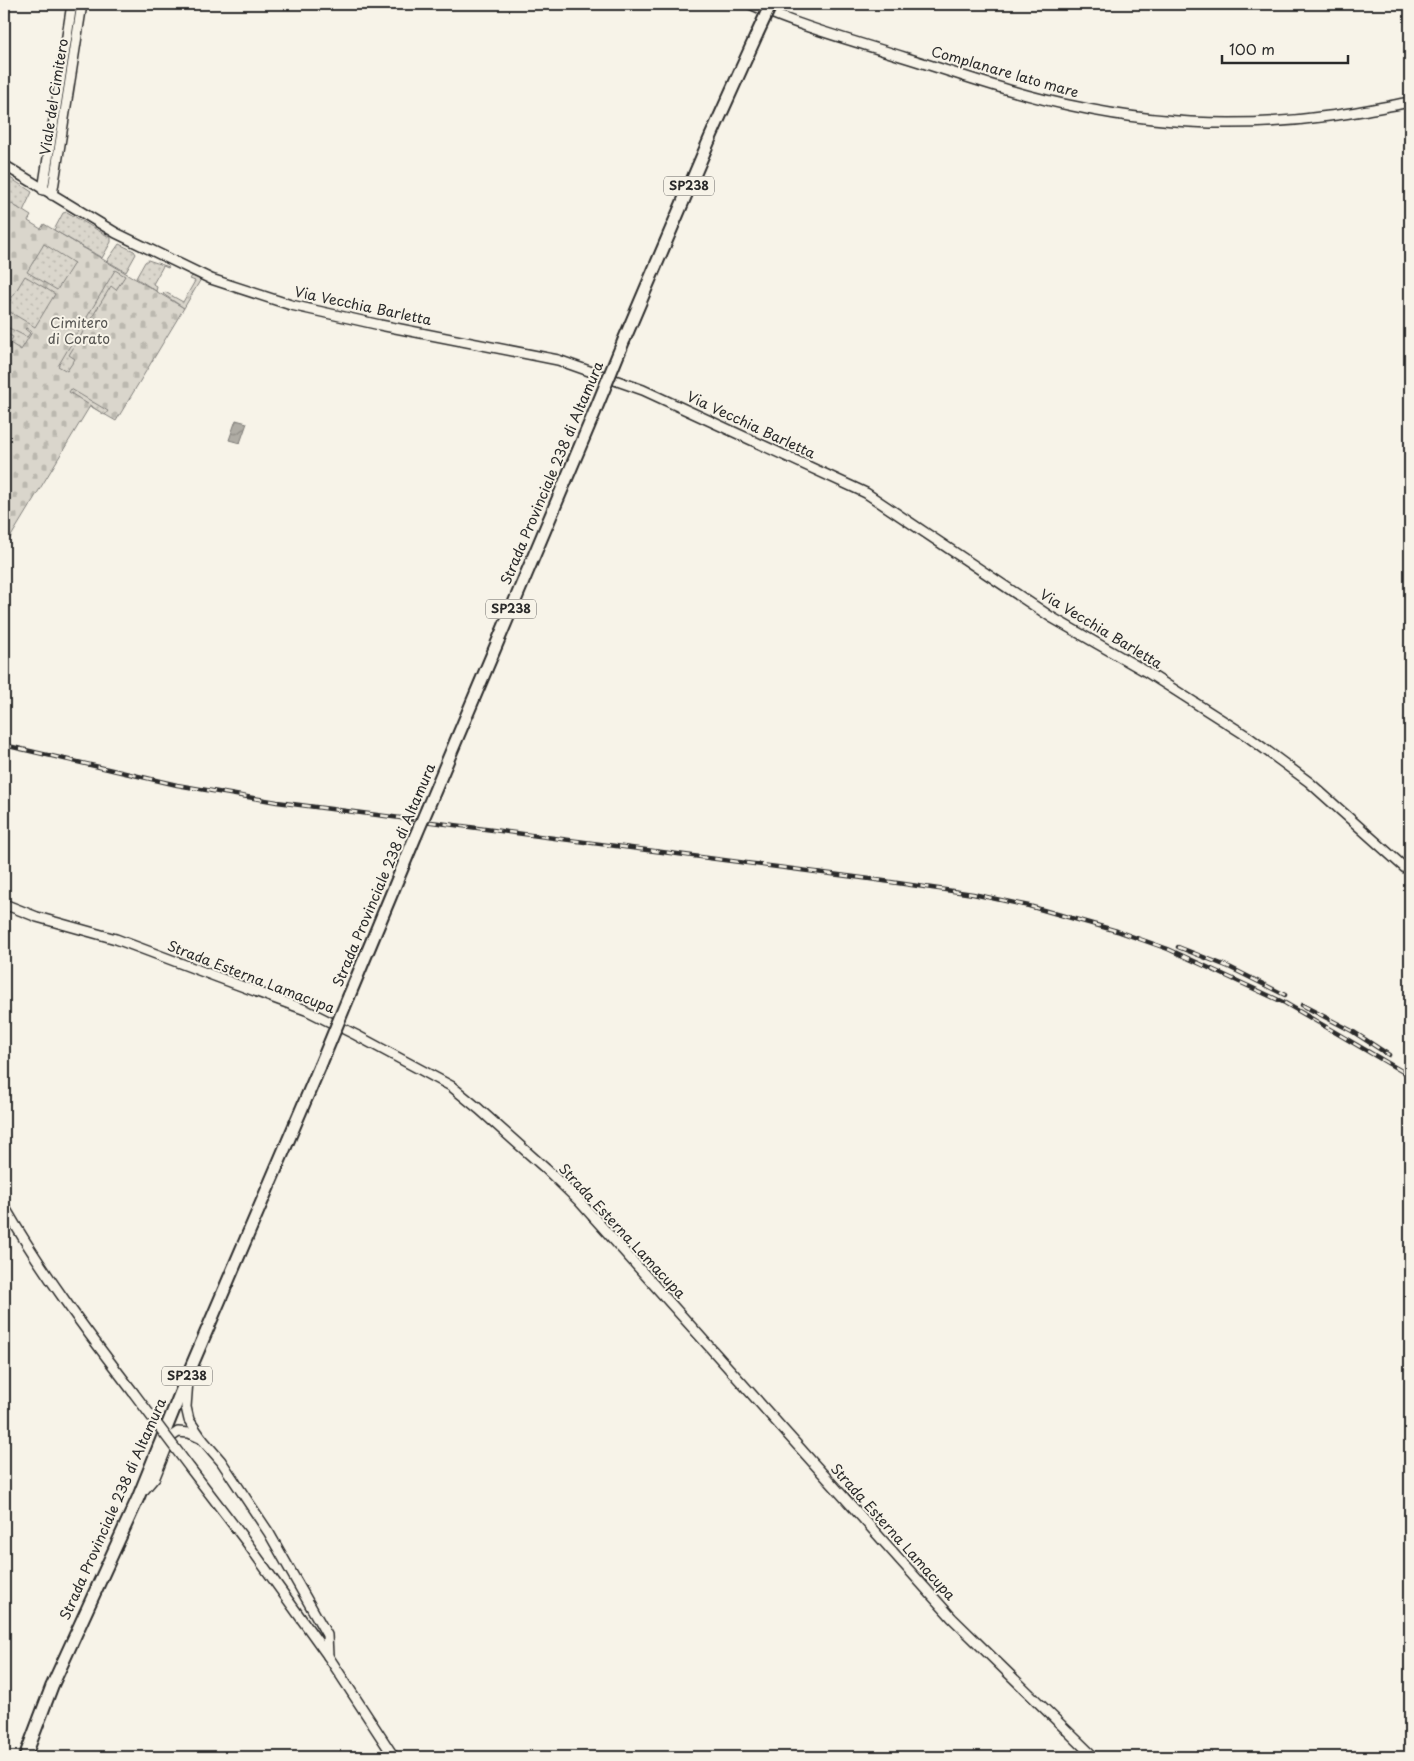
<svg xmlns="http://www.w3.org/2000/svg" width="1414" height="1761" font-family="'Playpen Sans',sans-serif">
  <style>
    .cemetery { fill: url(#cemetery-stones); stroke: #82807c }
    .garden { fill: url(#garden-dots); stroke: #82807c }
    .water { fill: url(#water-waves); stroke: #7a7874 }
    .lines { fill: none; stroke-linecap: round; stroke-linejoin: round }
    .minor-casing { stroke: #2b2b2b; stroke-width: 12 }
    .major-casing { stroke: #2b2b2b; stroke-width: 15 }
    .minor { stroke: #f7f3e8; stroke-width: 9 }
    .major { stroke: #f7f3e8; stroke-width: 11 }
    .rail-casing { stroke: #2b2b2b; stroke-width: 4.5 }
    .rail { stroke: #f7f3e8; stroke-width: 2.5; stroke-dasharray: 8; stroke-linecap: butt }
    .minor-bridge-casing { stroke: #2b2b2b; stroke-width: 12; stroke-linecap: butt }
    .major-bridge-casing { stroke: #2b2b2b; stroke-width: 15; stroke-linecap: butt }
    .minor-bridge { stroke: #f7f3e8; stroke-width: 9 }
    .major-bridge { stroke: #f7f3e8; stroke-width: 11 }
    .labels { text-anchor: middle; stroke-width: 4; stroke-linejoin: round; paint-order: stroke }
    .shield { fill: #f7f3e8; stroke: #686764; stroke-width: 1 }
    .shield-label { font-size: 12px; font-weight: bold; fill: #2b2b2b }
    .street-label { font-size: 14px; fill: #2b2b2b; stroke: #f7f3e8 }
    .park-label { font-size: 14px; fill: #575653; stroke: #f7f3e8 }
  </style>
  <defs>
    <pattern id="cemetery-stones" width="16" height="16" patternUnits="userSpaceOnUse" patternTransform="scale(1.25)"><rect width="16" height="16" fill="#dad6cc"/><path d="M2 7V4a2 2 0 0 1 4 0v3zM10 15v-3a2 2 0 0 1 4 0v3z" fill="#bbb8af"/></pattern>
    <pattern id="garden-dots" width="8" height="8" patternUnits="userSpaceOnUse" patternTransform="scale(1.25)"><rect width="8" height="8" fill="#dad6cc"/><path d="M2 2h.1M6 6h.1" fill="none" stroke="#bbb8af" stroke-width="1.8" stroke-linecap="round"/></pattern>
    <pattern id="water-waves" width="16" height="10" patternUnits="userSpaceOnUse" patternTransform="scale(1.25)"><rect width="16" height="10" fill="#afaca4"/><path d="M0 5q4-4 8 0t8 0" fill="none" stroke="#8f8c86"/></pattern>
  </defs>
  <rect width="100%" height="100%" fill="#f7f3e8"/>
  <filter id="ink" filterUnits="userSpaceOnUse"><feTurbulence type="fractalNoise" baseFrequency=".02" numOctaves="2"/><feDisplacementMap in="SourceGraphic" scale="10" xChannelSelector="R" yChannelSelector="G"/><feConvolveMatrix kernelMatrix="1 2 1 2 8 2 1 2 1" color-interpolation-filters="sRGB"/></filter>
  <g filter="url(#ink)">
    <polygon class="cemetery" points="4,199 31,216 28,221 41,229 44,224 184,308 116,421 90,406 4,548"/>
    <g class="garden">
      <polygon points="4,174 32,192 23,211 4,199"/>
      <polygon points="67,212 111,238 111,242 102,258 54,230 63,213"/>
      <polygon points="44,244 74,263 57,290 27,272"/>
      <polygon points="119,244 134,251 136,254 126,272 107,261"/>
      <polygon points="148,260 169,267 168,268 163,266 153,284 157,287 156,291 136,278 145,262"/>
      <polygon points="115,270 125,276 116,290 111,286 69,355 75,359 67,371 58,366"/>
      <polygon points="25,276 55,294 35,327 5,309"/>
      <polygon points="192,276 201,279 184,308 163,294 165,292 183,302 195,281 190,279"/>
      <polygon points="5,326 27,337 30,333 25,329 26,328 32,332 21,350 10,343 13,337 4,332"/>
      <polygon points="71,389 108,411 105,415 69,392"/>
    </g>
    <polygon class="water" points="236,420 247,423 240,443 229,440"/>
    <g class="lines">
      <defs>
        <g id="minor">
          <path d="M750,4C800,27 854,41 907,58C962,75 1017,95 1073,106C1156,124 1245,128 1329,116C1356,113 1383,107 1410,102"/>
          <polyline points="4,165 116,233 211,279 291,305 380,325 558,360 643,390 866,493 1051,617 1145,671 1247,736 1309,782 1405,868 1410,868"/>
          <polyline points="43,190 72,4"/>
          <polyline points="52,195 82,4"/>
          <polyline points="4,904 37,917 116,939 217,977 306,1010 356,1035 451,1086 479,1109 546,1169 579,1201 952,1618 1094,1757"/>
          <path d="M4,1206C42,1272 87,1332 133,1392"/>
          <polyline points="188,1380 186,1407 189,1420 202,1439 221,1461 269,1533 327,1635 328,1656"/>
          <polyline points="190,1468 245,1540 328,1656 394,1757"/>
          <polyline points="144,1490 155,1477 171,1437 178,1432 189,1433 202,1439"/>
        </g>
        <g id="major">
          <polyline points="624,340 711,136 757,34"/>
          <polyline points="428,807 595,411"/>
          <polyline points="349,996 416,835"/>
          <polyline points="25,1757 52,1686 138,1498 189,1372 320,1066"/>
        </g>
      </defs>
      <use href="#minor" class="minor-casing"/>
      <use href="#major" class="major-casing"/>
      <use href="#minor" class="minor"/>
      <use href="#major" class="major"/>
      <defs>
        <g id="rail">
          <polyline points="4,745 177,785 277,802 870,879 973,894 1029,906 1117,931 1168,949 1285,1003 1410,1076"/>
          <polyline points="1178,947 1229,967 1285,995"/>
          <polyline points="1302,1005 1352,1031 1389,1055"/>
        </g>
      </defs>
      <use href="#rail" class="rail-casing"/>
      <use href="#rail" class="rail"/>
      <defs>
        <polyline id="minor-bridge" points="133,1392 190,1468"/>
        <g id="major-bridge">
          <polyline points="757,34 771,4"/>
          <polyline points="595,411 624,340"/>
          <polyline points="416,835 428,807"/>
          <polyline points="320,1066 349,996"/>
        </g>
      </defs>
      <use href="#minor-bridge" class="minor-bridge-casing"/>
      <use href="#major-bridge" class="major-bridge-casing"/>
      <use href="#minor-bridge" class="minor-bridge"/>
      <use href="#major-bridge" class="major-bridge"/>
    </g>
  </g>
  <g class="labels">
    <g class="shield">
      <rect x="664" y="176.5" width="50" height="19" rx="4"/>
      <rect x="486" y="599.5" width="50" height="19" rx="4"/>
      <rect x="162" y="1366.5" width="50" height="19" rx="4"/>
    </g>
    <g class="shield-label">
      <text x="689" y="190">SP238</text>
      <text x="511" y="613">SP238</text>
      <text x="187" y="1380">SP238</text>
    </g>
    <g class="street-label">
      <text transform="translate(1005 72) rotate(16)" y="5">Complanare lato mare</text>
      <text transform="translate(54 97) rotate(-81)" y="5">Viale del Cimitero</text>
      <text transform="translate(363 306) rotate(12)" y="5">Via Vecchia Barletta</text>
      <text transform="translate(751 425) rotate(25)" y="5">Via Vecchia Barletta</text>
      <text transform="translate(552 473) rotate(-67)" y="5">Strada Provinciale 238 di Altamura</text>
      <text transform="translate(1101 629) rotate(31)" y="5">Via Vecchia Barletta</text>
      <text transform="translate(384 875) rotate(-67)" y="5">Strada Provinciale 238 di Altamura</text>
      <text transform="translate(251 977) rotate(21)" y="5">Strada Esterna Lamacupa</text>
      <text transform="translate(622 1231) rotate(47)" y="5">Strada Esterna Lamacupa</text>
      <text transform="translate(113 1509) rotate(-66)" y="5">Strada Provinciale 238 di Altamura</text>
      <text transform="translate(893 1532) rotate(48)" y="5">Strada Esterna Lamacupa</text>
    </g>
    <g class="park-label">
      <text x="79" y="328">Cimitero<tspan x="79" dy="16">di Corato</tspan></text>
    </g>
  </g>
  <rect width="1414" height="1761" fill="none" stroke="#f7f3e8" stroke-width="20"/>
  <rect x="10" y="10" width="1394" height="1741" fill="none" stroke="#2b2b2b" stroke-width="2" filter="url(#ink)"/>
  <path d="M1222 55v8h126v-8" fill="none" stroke="#2b2b2b" stroke-width="2.5"/>
  <text x="1229" y="55" font-size="15" fill="#2b2b2b" stroke="#f7f3e8" stroke-width="4" paint-order="stroke">100 m</text>
</svg>
